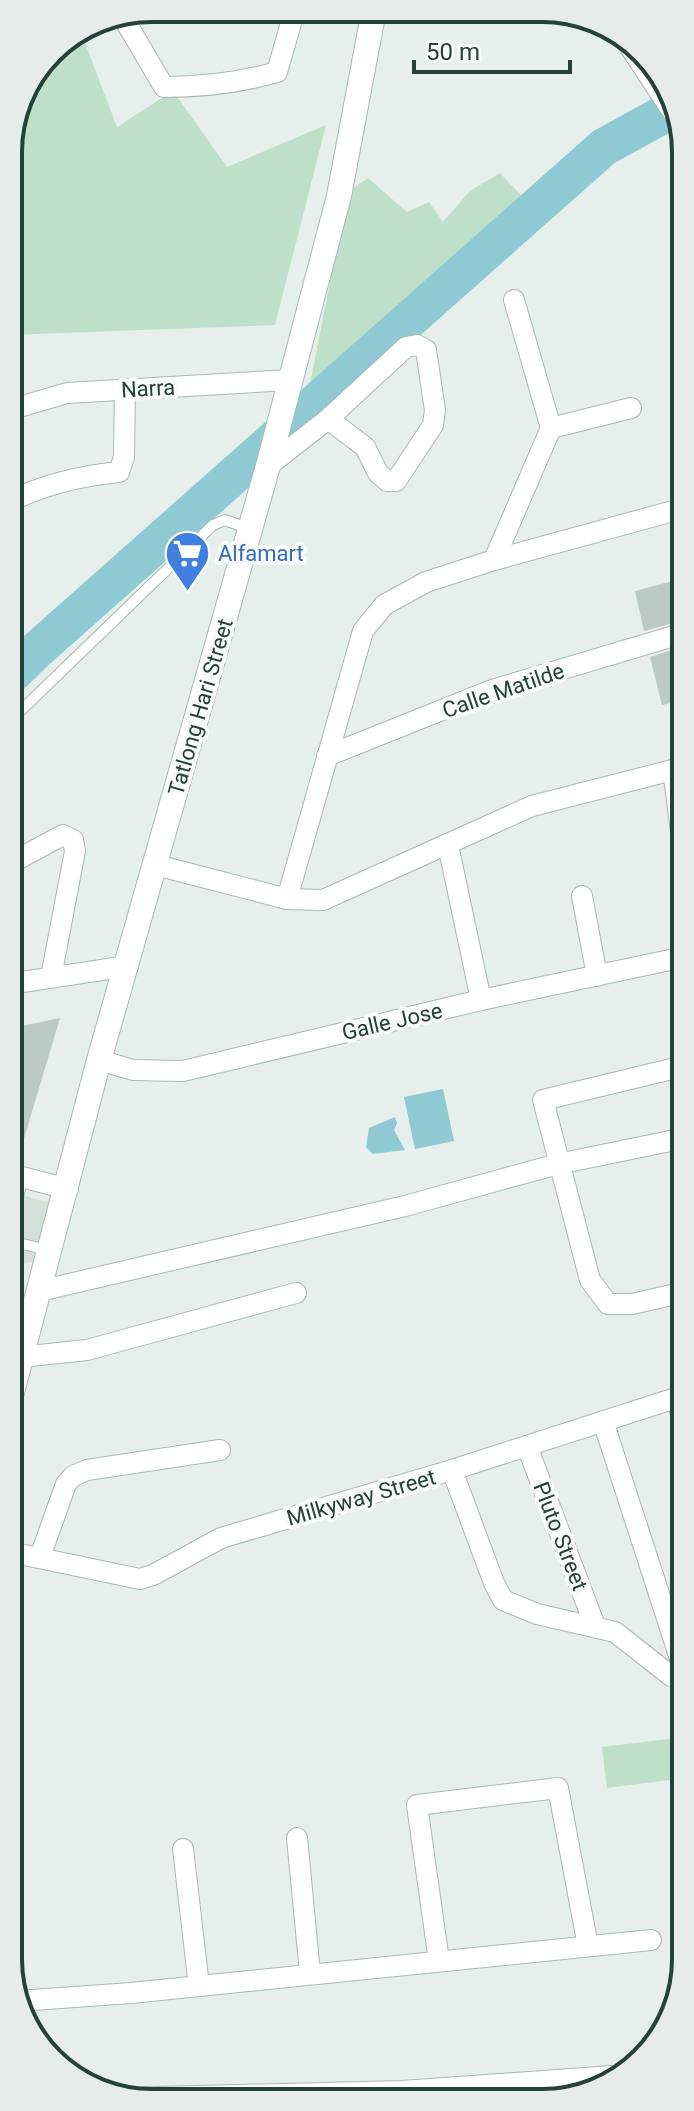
<svg xmlns="http://www.w3.org/2000/svg" width="694" height="2111" font-family="Roboto,sans-serif">
  <style>
    .built { fill: #d4dfda }
    .green { fill: #bfe0c8 }
    .water { fill: #8ec9d4 }
    .lines { fill: none; stroke-linecap: round; stroke-linejoin: round }
    .river { stroke: #8ec9d4; stroke-width: 38 }
    .building { fill: #bbcac4 }
    .lane-casing { stroke: #a8b8b2; stroke-width: 12 }
    .street-casing { stroke: #a8b8b2; stroke-width: 22 }
    .secondary-casing { stroke: #a4bbb3; stroke-width: 26 }
    .lane { stroke: #fff; stroke-width: 10 }
    .street { stroke: #fff; stroke-width: 20 }
    .secondary { stroke: #fff; stroke-width: 24 }
    .labels { text-anchor: middle; stroke-width: 8; stroke-linejoin: round; paint-order: stroke }
    .street-label { font-size: 22px; fill: #24423a; stroke: #f7fbf9 }
    .shop-label { font-size: 22px; fill: #366cbe; stroke: #f7fbf9; text-anchor: start }
    .rim { fill: none; stroke: #24423a; stroke-width: 4 }
  </style>
  <rect width="100%" height="100%" fill="#e6efeb"/>
  <polygon class="built" points="10,1192 55,1204 38,1261 10,1266"/>
  <g class="green">
    <polygon points="82,35 117,127 173,91 227,167 326,125 275,325 9,335 8,142 23,88 57,44"/>
    <polygon points="500,173 534,209 304,414 348,191 368,178 407,212 429,202 443,222 470,191"/>
    <polygon points="685,1737 685,1778 607,1788 602,1747"/>
  </g>
  <g class="water">
    <polygon points="443,1089 454,1141 415,1149 404,1097"/>
    <polygon points="395,1117 397,1123 394,1130 405,1150 373,1154 366,1147 369,1128"/>
  </g>
  <g class="lines">
    <polyline class="river" points="9,677 38,649 604,147 675,108"/>
  </g>
  <g class="building">
    <polygon points="684,578 684,620 644,631 635,591"/>
    <polygon points="681,647 684,661 684,700 662,705 650,657"/>
    <polygon points="60,1018 17,1162 10,1161 10,1051 17,1027"/>
  </g>
  <g class="lines">
    <defs>
      <g id="lane">
        <polyline points="9,722 213,525 225,520 250,529"/>
        <polyline points="10,1228 23,1177"/>
        <polyline points="10,1241 48,1250"/>
      </g>
      <g id="street">
        <path d="M124,19L164,87C204,87 239,83 277,72L295,9"/>
        <polyline points="9,410 67,393 290,380"/>
        <polyline points="551,428 631,408"/>
        <polyline points="268,466 328,419 406,347 417,345 426,350 435,410 433,425 396,481 387,481 378,473 365,447 328,419"/>
        <path d="M9,502C44,484 79,476 119,472L124,457L125,389"/>
        <polyline points="494,560 551,428 514,300"/>
        <polyline points="327,756 492,690 684,633"/>
        <polyline points="673,770 681,832"/>
        <polyline points="448,845 481,1000"/>
        <polyline points="9,864 63,835 73,840 75,851 51,977"/>
        <polyline points="156,865 287,899 323,900 532,806 684,767"/>
        <polyline points="582,896 597,976"/>
        <polyline points="287,899 363,631 384,605 426,582 494,560 684,508"/>
        <polyline points="9,984 128,966"/>
        <polyline points="99,1060 133,1070 183,1071 481,1000 684,957"/>
        <polyline points="684,1066 543,1100 590,1280 608,1304 632,1304 685,1292"/>
        <polyline points="10,1174 68,1189"/>
        <polyline points="39,1291 405,1206 558,1164 685,1138"/>
        <polyline points="21,1357 87,1350 296,1293"/>
        <polyline points="676,1398 685,1426"/>
        <polyline points="603,1421 685,1674"/>
        <polyline points="527,1446 595,1626"/>
        <polyline points="452,1470 494,1583 503,1600 537,1614 615,1632 671,1676 685,1681"/>
        <polyline points="10,1552 140,1579 153,1575 221,1538 452,1470 685,1395"/>
        <polyline points="40,1557 66,1484 73,1476 87,1470 220,1450"/>
        <polyline points="297,1838 310,1973"/>
        <polyline points="183,1849 199,1986"/>
        <polyline points="439,1961 417,1805 558,1788 588,1946"/>
        <polyline points="18,2001 131,1993 651,1940"/>
        <polyline points="120,2098 402,2091 612,2076"/>
      </g>
      <g id="secondary">
        <polyline points="629,42 683,124"/>
        <polyline points="10,1400 99,1060 268,466 339,196 374,10"/>
      </g>
    </defs>
    <use href="#lane" class="lane-casing"/>
    <use href="#street" class="street-casing"/>
    <use href="#secondary" class="secondary-casing"/>
    <use href="#lane" class="lane"/>
    <use href="#street" class="street"/>
    <use href="#secondary" class="secondary"/>
  </g>
  <defs>
    <symbol id="supermarket-pin" viewBox="-11 -11 22 30"><path d="M0 17L-7.5 6A9.5 9.5 0 1 1 7.5 6Z" fill="#3f7fe0" stroke="#f7fbf9"/><path d="M-6-5.5h2.5l.6 2H6L4.5 2H-2.5L-4.4-4H-6ZM-1.5 3.2a1.3 1.3 0 1 0 .1 0ZM3 3.2a1.3 1.3 0 1 0 .1 0Z" fill="#fff"/></symbol>
  </defs>
  <g fill-rule="evenodd">
    <use href="#supermarket-pin" x="162" y="528" width="51" height="69"/>
  </g>
  <g class="labels">
    <g class="street-label">
      <text transform="translate(148 388) rotate(-3)" y="8">Narra</text>
      <text transform="translate(503 690) rotate(-19)" y="8">Calle Matilde</text>
      <text transform="translate(200 707) rotate(-74)" y="8">Tatlong Hari Street</text>
      <text transform="translate(392 1021) rotate(-13)" y="8">Galle Jose</text>
      <text transform="translate(361 1497) rotate(-16)" y="8">Milkyway Street</text>
      <text transform="translate(561 1536) rotate(69)" y="8">Pluto Street</text>
    </g>
    <g class="shop-label">
      <text x="218" y="561">Alfamart</text>
    </g>
  </g>
  <path d="M0 0H694V2111H0ZM152 22H542A130 130 0 0 1 672 152V1959A130 130 0 0 1 542 2089H152A130 130 0 0 1 22 1959V152A130 130 0 0 1 152 22Z" fill="#e6ecea" fill-rule="evenodd"/>
  <path class="rim" d="M152 22H542A130 130 0 0 1 672 152V1959A130 130 0 0 1 542 2089H152A130 130 0 0 1 22 1959V152A130 130 0 0 1 152 22Z"/>
  <path d="M414 60v12h156v-12" fill="none" stroke="#24423a" stroke-width="4"/>
  <text x="426" y="60" font-size="24" fill="#24423a" stroke="#f7fbf9" stroke-width="6" paint-order="stroke">50 m</text>
</svg>
